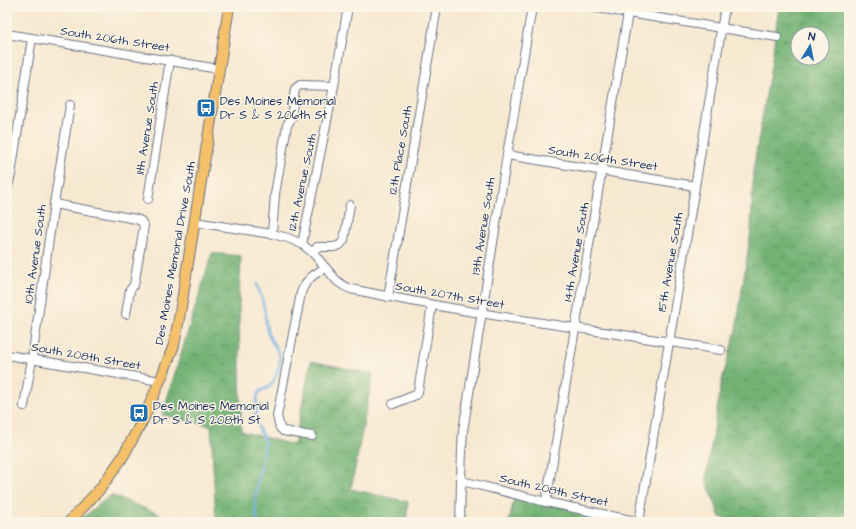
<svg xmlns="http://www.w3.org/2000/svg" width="856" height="529" font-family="'Architects Daughter',sans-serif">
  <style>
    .forest { fill: url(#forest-crowns); stroke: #477069; fill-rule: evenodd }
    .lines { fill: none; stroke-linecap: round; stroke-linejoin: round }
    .stream { stroke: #75afe6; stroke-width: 2.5 }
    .minor-casing { stroke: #687086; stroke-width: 10 }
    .major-casing { stroke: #687086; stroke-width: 12 }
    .minor { stroke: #fff; stroke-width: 8 }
    .major { stroke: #f4c16a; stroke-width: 10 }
    .labels { text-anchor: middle; stroke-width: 3; stroke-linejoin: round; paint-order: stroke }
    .street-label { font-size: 12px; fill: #1b2f5e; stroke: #fcf5e5 }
    .poi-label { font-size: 12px; fill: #1b2f5e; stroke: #fcf5e5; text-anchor: start }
  </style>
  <defs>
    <pattern id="forest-crowns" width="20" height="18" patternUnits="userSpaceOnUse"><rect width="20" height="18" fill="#73b274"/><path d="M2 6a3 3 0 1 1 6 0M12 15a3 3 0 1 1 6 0" fill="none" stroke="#5e9162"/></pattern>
  </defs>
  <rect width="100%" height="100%" fill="#fcf5e5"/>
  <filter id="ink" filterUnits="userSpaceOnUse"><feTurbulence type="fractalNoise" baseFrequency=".025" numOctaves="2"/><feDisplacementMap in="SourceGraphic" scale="8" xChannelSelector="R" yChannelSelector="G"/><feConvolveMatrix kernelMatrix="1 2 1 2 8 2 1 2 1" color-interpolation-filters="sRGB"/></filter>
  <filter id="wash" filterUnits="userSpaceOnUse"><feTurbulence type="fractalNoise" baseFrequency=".012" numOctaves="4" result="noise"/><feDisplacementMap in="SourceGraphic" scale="16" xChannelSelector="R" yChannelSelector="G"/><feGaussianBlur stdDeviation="0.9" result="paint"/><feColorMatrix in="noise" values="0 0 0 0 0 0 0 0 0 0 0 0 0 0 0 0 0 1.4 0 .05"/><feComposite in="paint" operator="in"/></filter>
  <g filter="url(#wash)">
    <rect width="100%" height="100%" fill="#f7e8d0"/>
    <g class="forest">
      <path d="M779,7H849V522H736L720,517L706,479L721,384L736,330L751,230L753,171L771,66ZM798,34H822V58H798Z"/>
      <polygon points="212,253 241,256 239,303 241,431 294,445 311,361 373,374 351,489 408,502 406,522 216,522 211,426 162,415"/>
      <polygon points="515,494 630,522 509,522"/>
      <polygon points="111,495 179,522 77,522"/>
    </g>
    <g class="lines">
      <path class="stream" d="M257,284C259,292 263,300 264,308C266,317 265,327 269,336C272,344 281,351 280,360C279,367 275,382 270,386C267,389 262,389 259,392C256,397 256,414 256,420C257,429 263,434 265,443C261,471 252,492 257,522"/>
    </g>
  </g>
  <g filter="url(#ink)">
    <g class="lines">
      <defs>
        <g id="minor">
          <polyline points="591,7 777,37"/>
          <polyline points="7,34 219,69"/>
          <polyline points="507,155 695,186"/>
          <polyline points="7,190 11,174 32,38"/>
          <polyline points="148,199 170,60"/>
          <polyline points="54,204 136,219 141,221 144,226 134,285 130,290 126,314"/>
          <path d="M195,222L272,234L288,238L302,244L313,253L337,281L344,286L351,289C473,315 597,330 721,350"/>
          <polyline points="272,234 275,194 287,125 291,119 295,89 300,85 334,86"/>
          <polyline points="302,244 334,86 348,7"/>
          <polyline points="313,253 317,247 334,247 340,245 344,240 350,205"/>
          <polyline points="388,297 437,7"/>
          <polyline points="7,355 160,381"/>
          <polyline points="393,404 413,396 416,395 418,392 432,305"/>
          <polyline points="24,406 32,359 54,204 70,105"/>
          <path d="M312,436L283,431L280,428L277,416L301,293C306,279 313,275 325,268"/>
          <polyline points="462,481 546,502 640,522"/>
          <polyline points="546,502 629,7"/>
          <path d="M460,522C461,492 461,461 463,431L507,155L532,7"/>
          <polyline points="639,522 725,7"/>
        </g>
        <polyline id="major" points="69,522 100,489 122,458 144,418 164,371 174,345 180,313 229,7"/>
      </defs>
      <use href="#minor" class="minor-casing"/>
      <use href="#major" class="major-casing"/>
      <use href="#minor" class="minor"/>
      <use href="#major" class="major"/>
    </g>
  </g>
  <defs>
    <symbol id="bus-square" viewBox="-11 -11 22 22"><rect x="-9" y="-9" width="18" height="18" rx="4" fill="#1f6fb2" stroke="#fcf5e5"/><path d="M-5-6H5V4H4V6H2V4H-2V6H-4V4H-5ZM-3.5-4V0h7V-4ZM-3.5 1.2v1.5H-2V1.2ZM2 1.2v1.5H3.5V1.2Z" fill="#fff"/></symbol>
  </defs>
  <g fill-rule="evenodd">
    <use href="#bus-square" x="195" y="97" width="22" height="22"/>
    <use href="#bus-square" x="128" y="402" width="22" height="22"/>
  </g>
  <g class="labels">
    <g class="street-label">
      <text transform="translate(115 39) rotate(9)" y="4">South 206th Street</text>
      <text transform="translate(147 128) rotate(-81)" y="4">11th Avenue South</text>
      <text transform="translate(400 150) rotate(-80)" y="4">12th Place South</text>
      <text transform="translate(603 158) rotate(9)" y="4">South 206th Street</text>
      <text transform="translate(302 182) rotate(-78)" y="4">12th Avenue South</text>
      <text transform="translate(483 226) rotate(-81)" y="4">13th Avenue South</text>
      <text transform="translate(576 252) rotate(-80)" y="4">14th Avenue South</text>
      <text transform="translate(175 253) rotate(-80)" y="4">Des Moines Memorial Drive South</text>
      <text transform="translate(35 254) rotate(-82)" y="4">10th Avenue South</text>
      <text transform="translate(670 262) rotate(-80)" y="4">15th Avenue South</text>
      <text transform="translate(450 295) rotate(10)" y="4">South 207th Street</text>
      <text transform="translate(86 356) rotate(10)" y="4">South 208th Street</text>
      <text transform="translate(554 490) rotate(13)" y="4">South 208th Street</text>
    </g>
    <g class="poi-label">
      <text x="220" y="105">Des Moines Memorial<tspan x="220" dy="14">Dr S &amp; S 206th St</tspan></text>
      <text x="153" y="410">Des Moines Memorial<tspan x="153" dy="14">Dr S &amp; S 208th St</tspan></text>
    </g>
  </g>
  <rect width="856" height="529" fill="none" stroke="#fcf5e5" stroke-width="24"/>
  <g transform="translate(810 46) rotate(10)"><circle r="19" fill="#fcf5e5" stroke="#a2a6af"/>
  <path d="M0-3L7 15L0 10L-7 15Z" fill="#1f6fb2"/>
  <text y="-6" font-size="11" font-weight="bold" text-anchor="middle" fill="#1b2f5e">N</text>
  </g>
</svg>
